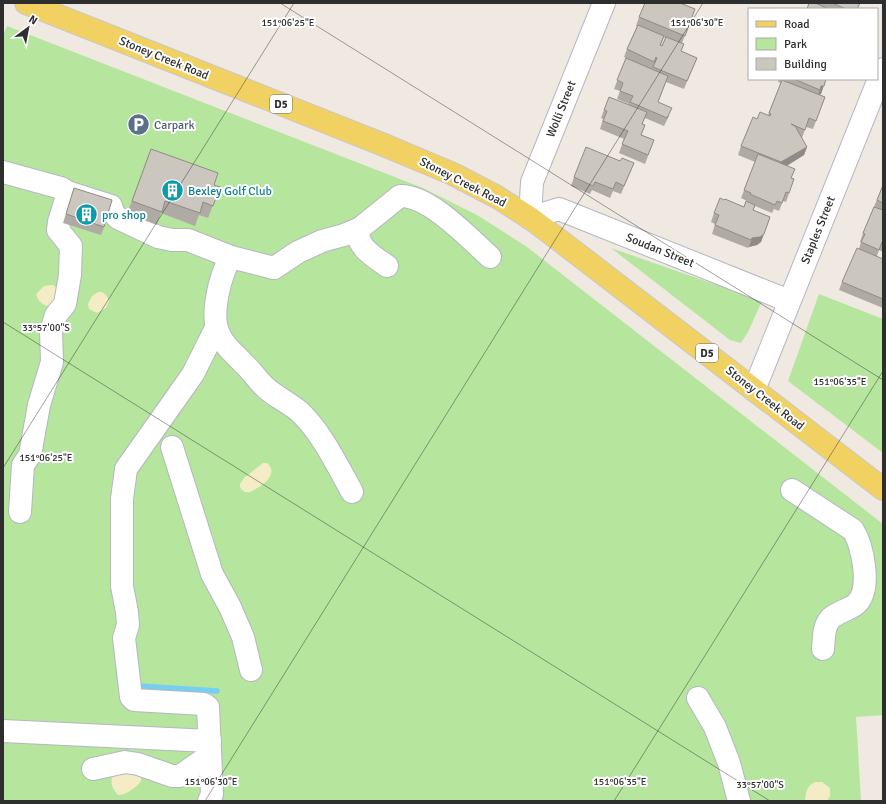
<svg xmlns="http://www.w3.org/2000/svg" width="886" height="804" font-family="Signika,sans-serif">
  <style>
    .green { fill: #b6e59e }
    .sand { fill: #f3ecc5 }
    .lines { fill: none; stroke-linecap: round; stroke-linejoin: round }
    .stream { stroke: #75cff0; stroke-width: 5.5 }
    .minor-casing { stroke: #b4b7c1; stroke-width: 24 }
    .major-casing { stroke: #c9c9c9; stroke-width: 24 }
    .minor { stroke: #fff; stroke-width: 22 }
    .major { stroke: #f2d163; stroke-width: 22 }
    .wall { fill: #afaba4; fill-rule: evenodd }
    .shaded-wall { fill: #8e8b86 }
    .building { fill: #cbc7bf; stroke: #8e8b86 }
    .ticks { fill: none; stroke: #2e2e2e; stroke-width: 1; stroke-opacity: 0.45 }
    .labels { text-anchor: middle; stroke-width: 4; stroke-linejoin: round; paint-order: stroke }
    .shield { fill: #fff; stroke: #6d6d6d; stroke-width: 1 }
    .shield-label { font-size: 11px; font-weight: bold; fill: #2e2e2e }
    .street-label { font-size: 12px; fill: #2e2e2e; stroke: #fff }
    .service-label { font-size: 12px; fill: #4e5e75; stroke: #fff; text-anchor: start }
    .culture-label { font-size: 12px; fill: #0d838f; stroke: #fff; text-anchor: start }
    .ticks-label { font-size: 10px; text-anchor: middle; fill: #2e2e2e; stroke: #fff; stroke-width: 4; stroke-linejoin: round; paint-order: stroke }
  </style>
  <rect width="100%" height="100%" fill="#efe9e1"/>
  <g class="green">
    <polygon points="7,26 423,188 477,215 527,247 883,524 883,715 856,717 861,801 3,801 3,36"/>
    <polygon points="611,248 762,301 748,332 741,343 730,340"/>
    <polygon points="819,294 883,319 883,453 788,381"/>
  </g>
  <g class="sand">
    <path d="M50,285H53L58,289V296L51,306C43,306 38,302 36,294L44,286Z"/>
    <path d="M98,292C104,291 107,296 109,301L106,308L97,313L89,309L88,304L92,296Z"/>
    <path d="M263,463H267C281,475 259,488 250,492C245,493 242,491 240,487V484L244,478Z"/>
    <path d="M117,770L141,775V781C137,787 126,795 118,795C110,786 109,779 117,770Z"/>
    <path d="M815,782H822L830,788V796L827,801H805C806,793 806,786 815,782Z"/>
  </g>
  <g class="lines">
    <polyline class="stream" points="139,686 217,691"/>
    <defs>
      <g id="minor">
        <polyline points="604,3 532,182 530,218 559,209 789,301"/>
        <polyline points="3,172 61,188 67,192 108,205 111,206 114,214 118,218 158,237 172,240 188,240 231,257"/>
        <path d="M387,266C376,258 354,246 359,229L400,196C429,195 469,238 490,257"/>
        <polyline points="754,390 883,69"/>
        <polyline points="172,447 212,574 230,607 243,637 251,670"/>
        <path d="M792,490L853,530C863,546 872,590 856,604C849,610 837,612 830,619C823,627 824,640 823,649"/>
        <path d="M352,492C337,465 323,435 301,413C290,403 277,398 266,388C258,381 252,371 244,364C236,355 225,347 220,336C209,317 220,275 231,257L274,268L298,252L322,241L344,235L359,229"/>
        <polyline points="20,512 23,465 30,455 39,405 52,362 51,331 56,315 65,304 70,275 71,246 58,230 59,222 67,196 67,192"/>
        <polyline points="698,698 715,727 729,763 739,801"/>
        <polyline points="3,731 210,741"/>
        <polyline points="93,769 125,762 138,764 172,776 180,776 210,755"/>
        <polyline points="209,801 212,794 208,707 204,704 134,700 131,697 124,638 128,625 127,612 122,586 122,499 126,469 193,374 216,328"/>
      </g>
      <polyline id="major" points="26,3 384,145 453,174 497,197 530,218 554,236 883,489"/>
    </defs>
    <use href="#minor" class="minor-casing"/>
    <use href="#major" class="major-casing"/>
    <use href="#minor" class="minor"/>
    <use href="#major" class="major"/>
  </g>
  <g class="wall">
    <polygon points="808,3 860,3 858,9 807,9 809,3"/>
    <path d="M695,9L682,43L681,51L697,58L684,89L666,82L658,102L669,116L664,126L645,118L642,124V135L654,140L645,164L619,153L624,139L600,129L603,119L601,118L604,110L629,105V104L617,99L620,91L614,89L626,58L624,57L627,49L637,26H636L639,17ZM664,37L665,38L662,46L661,45Z"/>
    <polygon points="779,79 826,79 821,94 819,95 825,97 813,129 806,127 802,138 807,147 804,155 787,166 791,178 794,179 786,202 783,201 779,211 774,209 772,213 755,206 753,210 770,217 761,242 757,245 749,247 748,248 712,234 715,224 711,222 714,213 724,200 744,207 747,202 747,201 741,198 755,162 738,155 741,146 757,119 768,115 781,83 778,82"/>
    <polygon points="151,149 214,185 220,187 208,218 199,215 195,226 161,213 157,225 127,214"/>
    <polygon points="620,161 634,163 621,194 613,191 610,198 592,190 590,194 571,186 574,177"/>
    <polygon points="883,185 883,252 879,250 877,256 883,264 883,308 839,290 842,282 859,249 861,242 860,242 863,233"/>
    <polygon points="74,188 104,227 101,235 63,223"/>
  </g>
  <g class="shaded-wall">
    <polygon points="826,79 821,94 818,95 821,86"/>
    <polygon points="807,147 804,155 778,171 781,162"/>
    <polygon points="770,217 761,242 757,245 749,247 752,238"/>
  </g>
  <g class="building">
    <polygon points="645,3 680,3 695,9 685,36 639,17"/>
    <polygon points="809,3 815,3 829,9 807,9"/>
    <polygon points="832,3 860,3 857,9 846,9"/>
    <polygon points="638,25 664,36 660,45 662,46 666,37 684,44 681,51 697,58 687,81 653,67 657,58 656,57 654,62 627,49"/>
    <polygon points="626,58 668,76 658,102 672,108 667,118 630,102 633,96 620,91 623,83 617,80"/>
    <polygon points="794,79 826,79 824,86 821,86 820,90"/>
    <polygon points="782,80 825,97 816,121 809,118 805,130 791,124 795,126 807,147 781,162 741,146 753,117 757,119 760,112 770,116 771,114 769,113"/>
    <polygon points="609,97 647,112 642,124 645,125 641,135 654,140 648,155 622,144 628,131 603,121 607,111 604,110"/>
    <polygon points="586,147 620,161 622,158 634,163 624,186 616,182 613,189 595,182 593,186 574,177"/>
    <polygon points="151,149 218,173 214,185 220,187 213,206 203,202 200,213 165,201 162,212 132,201"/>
    <polygon points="758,154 795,169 791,178 794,179 789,193 786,192 782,203 777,201 775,205 750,194 751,193 744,190"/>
    <polygon points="883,185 883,203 877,200"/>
    <polygon points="74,188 112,200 104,227 66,214"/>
    <polygon points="720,198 724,200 725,199 744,207 746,201 755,205 753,210 770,217 764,234 760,237 752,238 751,240 715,225 719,215 714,213"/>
    <polygon points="874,207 883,210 883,242 882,242 879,250 861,242 865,234 863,233"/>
    <polygon points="857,248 883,259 882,263 883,264 883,299 842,282"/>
  </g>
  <path class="ticks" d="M280,3L883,380M3,322L770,801M3,468L294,3M205,801L703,3M614,801L883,371"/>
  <defs>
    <symbol id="parking-disc" viewBox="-11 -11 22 22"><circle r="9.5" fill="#5c6f8a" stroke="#fff"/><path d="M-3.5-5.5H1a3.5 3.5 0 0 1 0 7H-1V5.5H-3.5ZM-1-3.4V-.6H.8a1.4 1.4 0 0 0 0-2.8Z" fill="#fff"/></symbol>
    <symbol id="building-disc" viewBox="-11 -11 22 22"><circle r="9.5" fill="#0f9aa8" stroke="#fff"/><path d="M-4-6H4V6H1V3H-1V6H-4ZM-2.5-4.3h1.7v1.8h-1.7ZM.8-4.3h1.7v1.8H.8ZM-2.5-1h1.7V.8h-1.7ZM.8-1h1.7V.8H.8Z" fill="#fff"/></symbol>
  </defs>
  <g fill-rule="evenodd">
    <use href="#parking-disc" x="126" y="112" width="25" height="25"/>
    <use href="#building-disc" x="160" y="178" width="25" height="25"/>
    <use href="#building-disc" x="74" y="202" width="25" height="25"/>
  </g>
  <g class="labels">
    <g class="shield">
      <rect x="270" y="95" width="22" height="18" rx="3"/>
      <rect x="696" y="344" width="22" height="18" rx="3"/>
    </g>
    <g class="shield-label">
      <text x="281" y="108">D5</text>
      <text x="707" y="357">D5</text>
    </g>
    <g class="street-label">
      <text transform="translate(164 58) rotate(22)" y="4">Stoney Creek Road</text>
      <text transform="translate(561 109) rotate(-68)" y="4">Wolli Street</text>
      <text transform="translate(463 182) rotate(27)" y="4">Stoney Creek Road</text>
      <text transform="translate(818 230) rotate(-68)" y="4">Staples Street</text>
      <text transform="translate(660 250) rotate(22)" y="4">Soudan Street</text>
      <text transform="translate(765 398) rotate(38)" y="4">Stoney Creek Road</text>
    </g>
    <g class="service-label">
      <text x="154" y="129">Carpark</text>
    </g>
    <g class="culture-label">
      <text x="188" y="195">Bexley Golf Club</text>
      <text x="102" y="219">pro shop</text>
    </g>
  </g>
  <g class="ticks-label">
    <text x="288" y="26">151°06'25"E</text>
    <text x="697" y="26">151°06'30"E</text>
    <text x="46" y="331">33°57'00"S</text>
    <text x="840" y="385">151°06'35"E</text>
    <text x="46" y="461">151°06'25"E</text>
    <text x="211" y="785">151°06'30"E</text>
    <text x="620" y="785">151°06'35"E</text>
    <text x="760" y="788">33°57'00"S</text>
  </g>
  <rect width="886" height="804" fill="none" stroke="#2e2e2e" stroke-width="8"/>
  <rect x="748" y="8" width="130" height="72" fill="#ffffff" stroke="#ababab"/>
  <rect x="756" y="21" width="20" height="6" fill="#f2d163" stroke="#ababab"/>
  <text x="784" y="28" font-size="12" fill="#2e2e2e">Road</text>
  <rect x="756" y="38" width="20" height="12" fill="#b6e59e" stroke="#ababab"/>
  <text x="784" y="48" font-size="12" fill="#2e2e2e">Park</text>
  <rect x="756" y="58" width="20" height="12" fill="#cbc7bf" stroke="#ababab"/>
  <text x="784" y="68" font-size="12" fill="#2e2e2e">Building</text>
  <g transform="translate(28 28) rotate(32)" stroke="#ffffff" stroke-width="3" paint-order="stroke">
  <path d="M0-3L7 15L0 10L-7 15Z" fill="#2e2e2e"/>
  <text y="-6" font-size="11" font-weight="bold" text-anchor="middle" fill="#2e2e2e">N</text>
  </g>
</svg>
